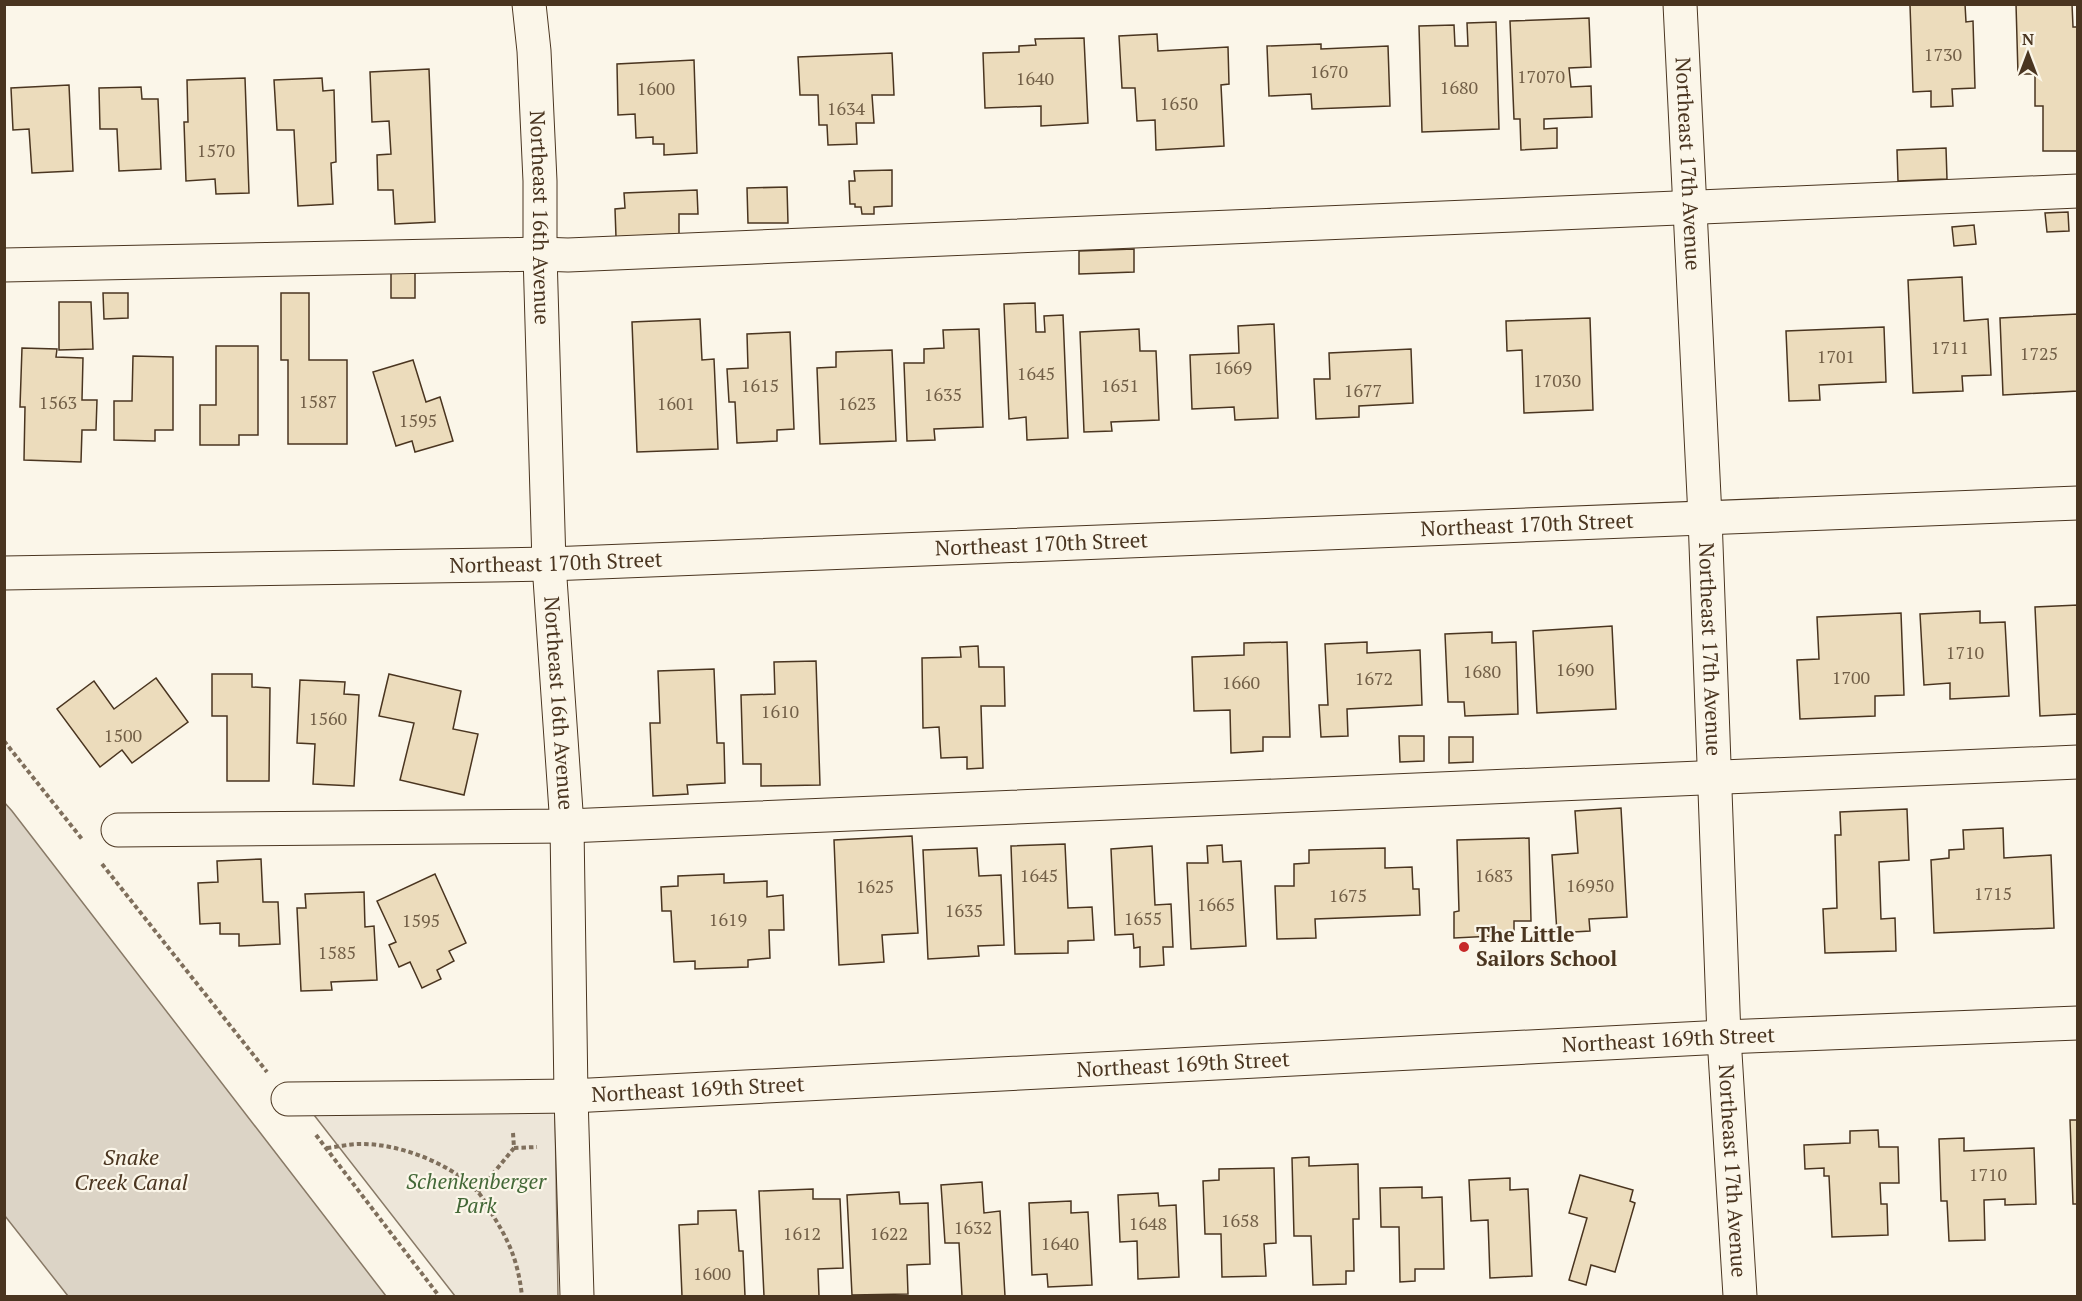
<svg xmlns="http://www.w3.org/2000/svg" width="2082" height="1301" font-family="'PT Serif',serif">
  <style>
    .green { fill: #ede6d9; stroke: #887966; stroke-width: 1.5 }
    .water { fill: #dcd4c6; stroke: #887966; stroke-width: 1.5 }
    .building { fill: #ecdcbc; stroke: #4a3520; stroke-width: 1.5 }
    .lines { fill: none; stroke-linecap: round; stroke-linejoin: round }
    .minor-casing { stroke: #4a3520; stroke-width: 35 }
    .path { stroke: #7f6f5c; stroke-width: 4; stroke-dasharray: 4.5 3; stroke-linecap: butt }
    .minor { stroke: #fbf6e9; stroke-width: 33 }
    .poi-dot { fill: #c62828; stroke: #fbf6e9; stroke-width: 2 }
    .labels { text-anchor: middle; stroke-width: 4.5; stroke-linejoin: round; paint-order: stroke }
    .number-label { font-size: 18px; fill: #725f47 }
    .street-label { font-size: 21px; fill: #4a3520; stroke: #fbf6e9 }
    .poi-label { font-size: 21px; font-weight: bold; fill: #4a3520; stroke: #fbf6e9; text-anchor: start }
    .park-label { font-size: 21px; font-style: italic; fill: #436837; stroke: #fbf6e9 }
    .water-label { font-size: 22px; font-style: italic; fill: #4a3520; stroke: #fbf6e9 }
  </style>
  <rect width="100%" height="100%" fill="#fbf6e9"/>
  <polygon class="green" points="555,1111 558,1296 455,1296 314,1115"/>
  <polygon class="water" points="4,802 12,811 386,1296 68,1296 5,1216"/>
  <g class="building">
    <polygon points="1965,4 1966,22 1973,21 1975,88 1952,89 1953,106 1931,107 1931,91 1913,92 1910,5"/>
    <polygon points="2016,4 2072,4 2073,27 2078,27 2078,151 2043,151 2043,106 2035,106 2035,74 2018,74"/>
    <polygon points="1589,18 1591,67 1569,68 1571,87 1591,86 1592,117 1544,119 1544,129 1557,128 1557,148 1521,150 1520,119 1514,119 1510,21"/>
    <polygon points="1496,22 1499,129 1422,132 1419,26 1454,25 1455,46 1468,46 1467,23"/>
    <polygon points="1157,34 1158,51 1228,47 1229,84 1221,85 1224,146 1156,150 1155,120 1137,121 1135,88 1122,88 1119,36"/>
    <polygon points="1084,38 1088,123 1041,126 1041,106 985,108 983,53 1019,52 1019,46 1036,45 1035,39"/>
    <polygon points="1321,44 1321,49 1388,46 1390,106 1312,109 1311,94 1269,96 1267,46"/>
    <polygon points="892,53 894,95 872,95 874,123 856,123 857,144 828,145 827,125 819,125 818,95 800,95 798,57"/>
    <polygon points="694,60 697,153 664,155 664,144 653,144 653,137 636,138 635,114 618,115 617,64"/>
    <polygon points="429,69 435,222 395,224 393,190 378,190 377,155 391,154 389,121 372,122 370,72"/>
    <polygon points="245,78 249,193 216,194 215,179 186,181 184,122 188,122 187,80"/>
    <polygon points="322,78 323,91 334,90 336,162 331,163 333,204 298,206 294,130 277,130 274,80"/>
    <polygon points="69,85 73,171 32,173 29,129 13,130 11,88"/>
    <polygon points="141,87 142,99 158,99 161,169 119,171 117,129 100,129 99,88"/>
    <polygon points="1946,148 1947,179 1898,181 1897,150"/>
    <polygon points="892,170 892,206 874,207 874,214 862,214 861,207 855,207 855,204 850,204 849,181 855,181 854,171"/>
    <polygon points="787,187 788,223 748,223 747,188"/>
    <polygon points="697,190 698,214 679,214 679,234 616,237 615,209 625,208 624,193"/>
    <polygon points="2068,212 2069,231 2047,232 2045,213"/>
    <polygon points="1974,225 1976,244 1954,246 1952,227"/>
    <polygon points="1134,249 1134,272 1079,274 1079,251"/>
    <rect x="391" y="272" width="24" height="26"/>
    <polygon points="1962,277 1964,321 1988,319 1991,375 1962,376 1963,391 1913,393 1908,280"/>
    <polygon points="103,293 128,293 128,318 104,319"/>
    <polygon points="281,293 309,293 309,360 347,360 347,444 288,444 288,360 281,360"/>
    <polygon points="59,302 91,302 93,349 59,350"/>
    <polygon points="1035,303 1036,332 1045,332 1044,316 1063,315 1068,438 1027,440 1026,417 1009,419 1004,304"/>
    <polygon points="2078,314 2078,391 2003,395 2000,318"/>
    <polygon points="1590,318 1593,410 1524,413 1522,350 1507,351 1506,321"/>
    <polygon points="700,319 702,360 714,359 718,449 637,452 632,322"/>
    <polygon points="1274,324 1278,418 1235,420 1234,407 1192,409 1190,355 1239,353 1238,326"/>
    <polygon points="1884,327 1886,382 1819,385 1820,400 1789,401 1786,331"/>
    <polygon points="979,329 983,427 934,429 935,440 907,441 904,363 924,363 924,349 944,348 943,330"/>
    <polygon points="1139,329 1140,351 1156,351 1159,420 1111,422 1112,431 1084,432 1080,332"/>
    <polygon points="790,332 794,429 777,430 777,441 737,443 735,402 729,402 727,369 748,368 747,334"/>
    <polygon points="216,346 258,346 258,435 239,435 239,445 200,445 200,405 216,405"/>
    <polygon points="22,348 57,349 56,357 83,358 82,400 97,400 96,430 82,430 81,462 24,460 25,407 20,407"/>
    <polygon points="1411,349 1413,403 1359,406 1359,417 1316,419 1314,379 1330,379 1329,353"/>
    <polygon points="892,350 896,441 820,444 817,368 836,367 836,352"/>
    <polygon points="133,356 173,357 173,430 155,430 155,441 114,440 114,401 132,401"/>
    <polygon points="413,360 426,402 440,397 453,441 415,452 412,441 396,446 373,372"/>
    <polygon points="2078,605 2078,714 2040,716 2035,607"/>
    <polygon points="1980,611 1980,623 2005,622 2009,696 1950,699 1950,683 1924,685 1920,614"/>
    <polygon points="1901,613 1904,695 1875,696 1875,716 1800,719 1797,660 1819,659 1817,617"/>
    <polygon points="1612,626 1616,709 1537,713 1533,631"/>
    <polygon points="1492,632 1492,643 1516,642 1518,714 1465,716 1464,702 1448,702 1445,634"/>
    <polygon points="1287,642 1290,737 1263,737 1263,751 1231,753 1230,710 1194,711 1192,657 1244,655 1244,643"/>
    <polygon points="1367,642 1367,653 1420,650 1422,705 1347,709 1348,736 1321,737 1319,705 1328,705 1325,644"/>
    <polygon points="978,646 979,667 1004,667 1005,706 981,706 983,768 967,769 967,757 941,758 939,727 923,728 922,658 961,657 960,647"/>
    <polygon points="816,661 820,785 761,786 761,764 743,764 741,695 775,694 774,662"/>
    <polygon points="714,669 717,743 724,743 725,783 687,785 688,794 653,796 650,723 660,723 658,671"/>
    <polygon points="212,674 252,674 252,687 270,688 269,781 227,781 227,716 212,716"/>
    <polygon points="389,674 461,691 453,729 478,734 464,795 400,780 414,723 379,716"/>
    <polygon points="156,678 188,722 132,763 122,750 100,767 57,709 94,681 114,709"/>
    <polygon points="300,680 345,682 344,694 359,695 354,786 313,784 315,744 297,743"/>
    <polygon points="1399,736 1424,736 1424,761 1400,762"/>
    <polygon points="1449,737 1473,737 1473,762 1449,763"/>
    <polygon points="1621,808 1627,917 1589,919 1590,931 1557,933 1552,855 1578,853 1575,811"/>
    <polygon points="1907,809 1909,860 1879,862 1881,919 1895,918 1896,951 1825,953 1823,909 1837,908 1835,835 1841,835 1840,812"/>
    <polygon points="2003,828 2004,858 2051,855 2054,928 1934,933 1931,860 1949,858 1949,850 1964,849 1963,830"/>
    <polygon points="912,836 918,933 882,935 884,962 839,965 834,840"/>
    <polygon points="1529,838 1531,921 1514,921 1514,935 1454,938 1454,912 1459,911 1457,840"/>
    <polygon points="1065,844 1068,908 1092,907 1094,940 1068,941 1068,953 1015,954 1011,846"/>
    <polygon points="1222,845 1223,862 1241,861 1246,946 1191,949 1187,863 1208,863 1207,846"/>
    <polygon points="1152,846 1155,905 1171,904 1173,947 1163,947 1164,965 1140,967 1140,947 1134,948 1133,934 1115,935 1111,849"/>
    <polygon points="977,848 979,876 1001,875 1004,945 978,946 979,956 928,959 923,850"/>
    <polygon points="1385,848 1385,868 1412,867 1413,889 1419,889 1420,915 1315,919 1316,938 1277,939 1275,886 1294,886 1294,864 1309,863 1309,850"/>
    <polygon points="261,859 263,902 278,902 280,944 239,946 239,934 220,934 220,923 200,924 198,883 218,882 217,861"/>
    <polygon points="435,874 466,943 449,951 454,961 437,970 441,979 422,988 410,962 399,967 389,945 396,942 377,901"/>
    <polygon points="724,874 724,883 767,881 767,897 783,895 784,930 769,930 770,958 748,960 748,967 695,969 695,961 674,962 671,911 662,911 661,887 678,886 678,876"/>
    <polygon points="364,892 365,927 374,926 377,980 331,982 332,990 301,991 297,908 306,908 305,894"/>
    <polygon points="2070,1120 2078,1120 2078,1204 2073,1204"/>
    <polygon points="1878,1130 1879,1147 1898,1147 1899,1183 1880,1183 1881,1204 1887,1204 1888,1235 1832,1237 1829,1176 1824,1176 1824,1168 1805,1169 1804,1145 1850,1143 1850,1131"/>
    <polygon points="1964,1138 1964,1151 2034,1148 2036,1204 2005,1205 2005,1199 1984,1200 1985,1240 1949,1241 1947,1201 1941,1201 1939,1139"/>
    <polygon points="1309,1157 1309,1166 1358,1164 1359,1219 1353,1219 1354,1271 1346,1271 1346,1284 1313,1285 1311,1236 1294,1236 1292,1158"/>
    <polygon points="1274,1168 1276,1243 1264,1244 1266,1276 1222,1277 1221,1234 1205,1234 1203,1181 1219,1180 1219,1169"/>
    <polygon points="1580,1175 1633,1190 1630,1201 1635,1203 1615,1272 1591,1265 1586,1285 1569,1280 1587,1218 1569,1213"/>
    <polygon points="1510,1178 1510,1190 1528,1189 1532,1276 1490,1278 1488,1220 1471,1221 1469,1180"/>
    <polygon points="982,1182 984,1213 1000,1211 1005,1296 962,1296 959,1243 945,1243 941,1185"/>
    <polygon points="1422,1187 1422,1198 1442,1197 1444,1269 1415,1269 1415,1281 1400,1282 1399,1227 1381,1227 1380,1188"/>
    <polygon points="813,1189 813,1199 840,1199 843,1268 818,1269 819,1296 764,1296 759,1191"/>
    <polygon points="899,1192 900,1204 928,1203 930,1264 907,1265 908,1294 852,1295 847,1195"/>
    <polygon points="1158,1193 1159,1206 1176,1205 1179,1277 1138,1279 1137,1241 1120,1242 1118,1195"/>
    <polygon points="1071,1201 1071,1213 1088,1212 1092,1285 1048,1287 1047,1274 1032,1275 1029,1203"/>
    <polygon points="736,1210 739,1251 743,1251 745,1296 682,1296 679,1225 698,1224 698,1211"/>
  </g>
  <g class="lines">
    <defs>
      <g id="minor">
        <path id="s1" d="M529,4L534,51L540,181V254L549,564L567,826L571,1096L577,1296"/>
        <path id="s2" d="M1680,4L1705,517L1724,1037L1740,1296"/>
        <polyline points="4,265 540,254 568,255 2078,191"/>
        <path id="s3" d="M4,573L549,564L2078,503"/>
        <polyline points="118,830 567,826 2078,762"/>
        <path id="s4" d="M288,1099L571,1096L1724,1037L2078,1023"/>
      </g>
    </defs>
    <use href="#minor" class="minor-casing"/>
    <g class="path">
      <polyline points="4,741 82,839"/>
      <polyline points="102,864 267,1072"/>
      <polyline points="513,1133 514,1148 537,1147"/>
      <polyline points="316,1135 439,1296"/>
      <path d="M327,1148C337,1147 349,1144 359,1144C398,1143 450,1163 477,1191C482,1196 486,1204 490,1211C509,1240 518,1261 522,1296"/>
      <polyline points="478,1192 514,1148"/>
    </g>
    <use href="#minor" class="minor"/>
  </g>
  <circle class="poi-dot" cx="1464" cy="947" r="6"/>
  <g class="labels">
    <g class="number-label">
      <text x="1943" y="61">1730</text>
      <text x="1329" y="78">1670</text>
      <text x="1541" y="83">17070</text>
      <text x="1035" y="85">1640</text>
      <text x="1459" y="94">1680</text>
      <text x="656" y="95">1600</text>
      <text x="1179" y="110">1650</text>
      <text x="846" y="115">1634</text>
      <text x="216" y="157">1570</text>
      <text x="1950" y="354">1711</text>
      <text x="2039" y="360">1725</text>
      <text x="1836" y="363">1701</text>
      <text x="1233" y="374">1669</text>
      <text x="1036" y="380">1645</text>
      <text x="1557" y="387">17030</text>
      <text x="760" y="392">1615</text>
      <text x="1120" y="392">1651</text>
      <text x="1363" y="397">1677</text>
      <text x="943" y="401">1635</text>
      <text x="318" y="408">1587</text>
      <text x="58" y="409">1563</text>
      <text x="676" y="410">1601</text>
      <text x="857" y="410">1623</text>
      <text x="418" y="427">1595</text>
      <text x="1965" y="659">1710</text>
      <text x="1575" y="676">1690</text>
      <text x="1482" y="678">1680</text>
      <text x="1851" y="684">1700</text>
      <text x="1374" y="685">1672</text>
      <text x="1241" y="689">1660</text>
      <text x="780" y="718">1610</text>
      <text x="328" y="725">1560</text>
      <text x="123" y="742">1500</text>
      <text x="1039" y="882">1645</text>
      <text x="1494" y="882">1683</text>
      <text x="1590" y="892">16950</text>
      <text x="875" y="893">1625</text>
      <text x="1993" y="900">1715</text>
      <text x="1348" y="902">1675</text>
      <text x="1216" y="911">1665</text>
      <text x="964" y="917">1635</text>
      <text x="1143" y="925">1655</text>
      <text x="728" y="926">1619</text>
      <text x="421" y="927">1595</text>
      <text x="337" y="959">1585</text>
      <text x="1988" y="1181">1710</text>
      <text x="1240" y="1227">1658</text>
      <text x="1148" y="1230">1648</text>
      <text x="973" y="1234">1632</text>
      <text x="802" y="1240">1612</text>
      <text x="889" y="1240">1622</text>
      <text x="1060" y="1250">1640</text>
      <text x="712" y="1280">1600</text>
    </g>
    <g class="street-label">
      <text dy="7" stroke="none"><textPath href="#s2" startOffset="160">Northeast 17th Avenue</textPath></text>
      <text dy="7" stroke="none"><textPath href="#s1" startOffset="214">Northeast 16th Avenue</textPath></text>
      <text dy="7" stroke="none"><textPath href="#s3" startOffset="1524">Northeast 170th Street</textPath></text>
      <text dy="7" stroke="none"><textPath href="#s3" startOffset="1038">Northeast 170th Street</textPath></text>
      <text dy="7" stroke="none"><textPath href="#s3" startOffset="552">Northeast 170th Street</textPath></text>
      <text dy="7" stroke="none"><textPath href="#s2" startOffset="646">Northeast 17th Avenue</textPath></text>
      <text dy="7" stroke="none"><textPath href="#s1" startOffset="700">Northeast 16th Avenue</textPath></text>
      <text dy="7" stroke="none"><textPath href="#s4" startOffset="1382">Northeast 169th Street</textPath></text>
      <text dy="7" stroke="none"><textPath href="#s4" startOffset="896">Northeast 169th Street</textPath></text>
      <text dy="7" stroke="none"><textPath href="#s4" startOffset="410">Northeast 169th Street</textPath></text>
      <text dy="7" stroke="none"><textPath href="#s2" startOffset="1168">Northeast 17th Avenue</textPath></text>
    </g>
    <g class="poi-label">
      <text x="1476" y="942">The Little<tspan x="1476" dy="24">Sailors School</tspan></text>
    </g>
    <g class="park-label">
      <text x="476" y="1189">Schenkenberger<tspan x="476" dy="24">Park</tspan></text>
    </g>
    <g class="water-label">
      <text x="131" y="1165">Snake<tspan x="131" dy="25">Creek Canal</tspan></text>
    </g>
  </g>
  <rect width="2082" height="1301" fill="none" stroke="#4a3520" stroke-width="12"/>
  <g transform="translate(2028 54)" stroke="#fbf6e9" stroke-width="4.5" paint-order="stroke">
  <path d="M0-4.5L10 22L0 15L-10 22Z" fill="#4a3520"/>
  <text y="-9" font-size="16" font-weight="bold" text-anchor="middle" fill="#4a3520">N</text>
  </g>
</svg>
